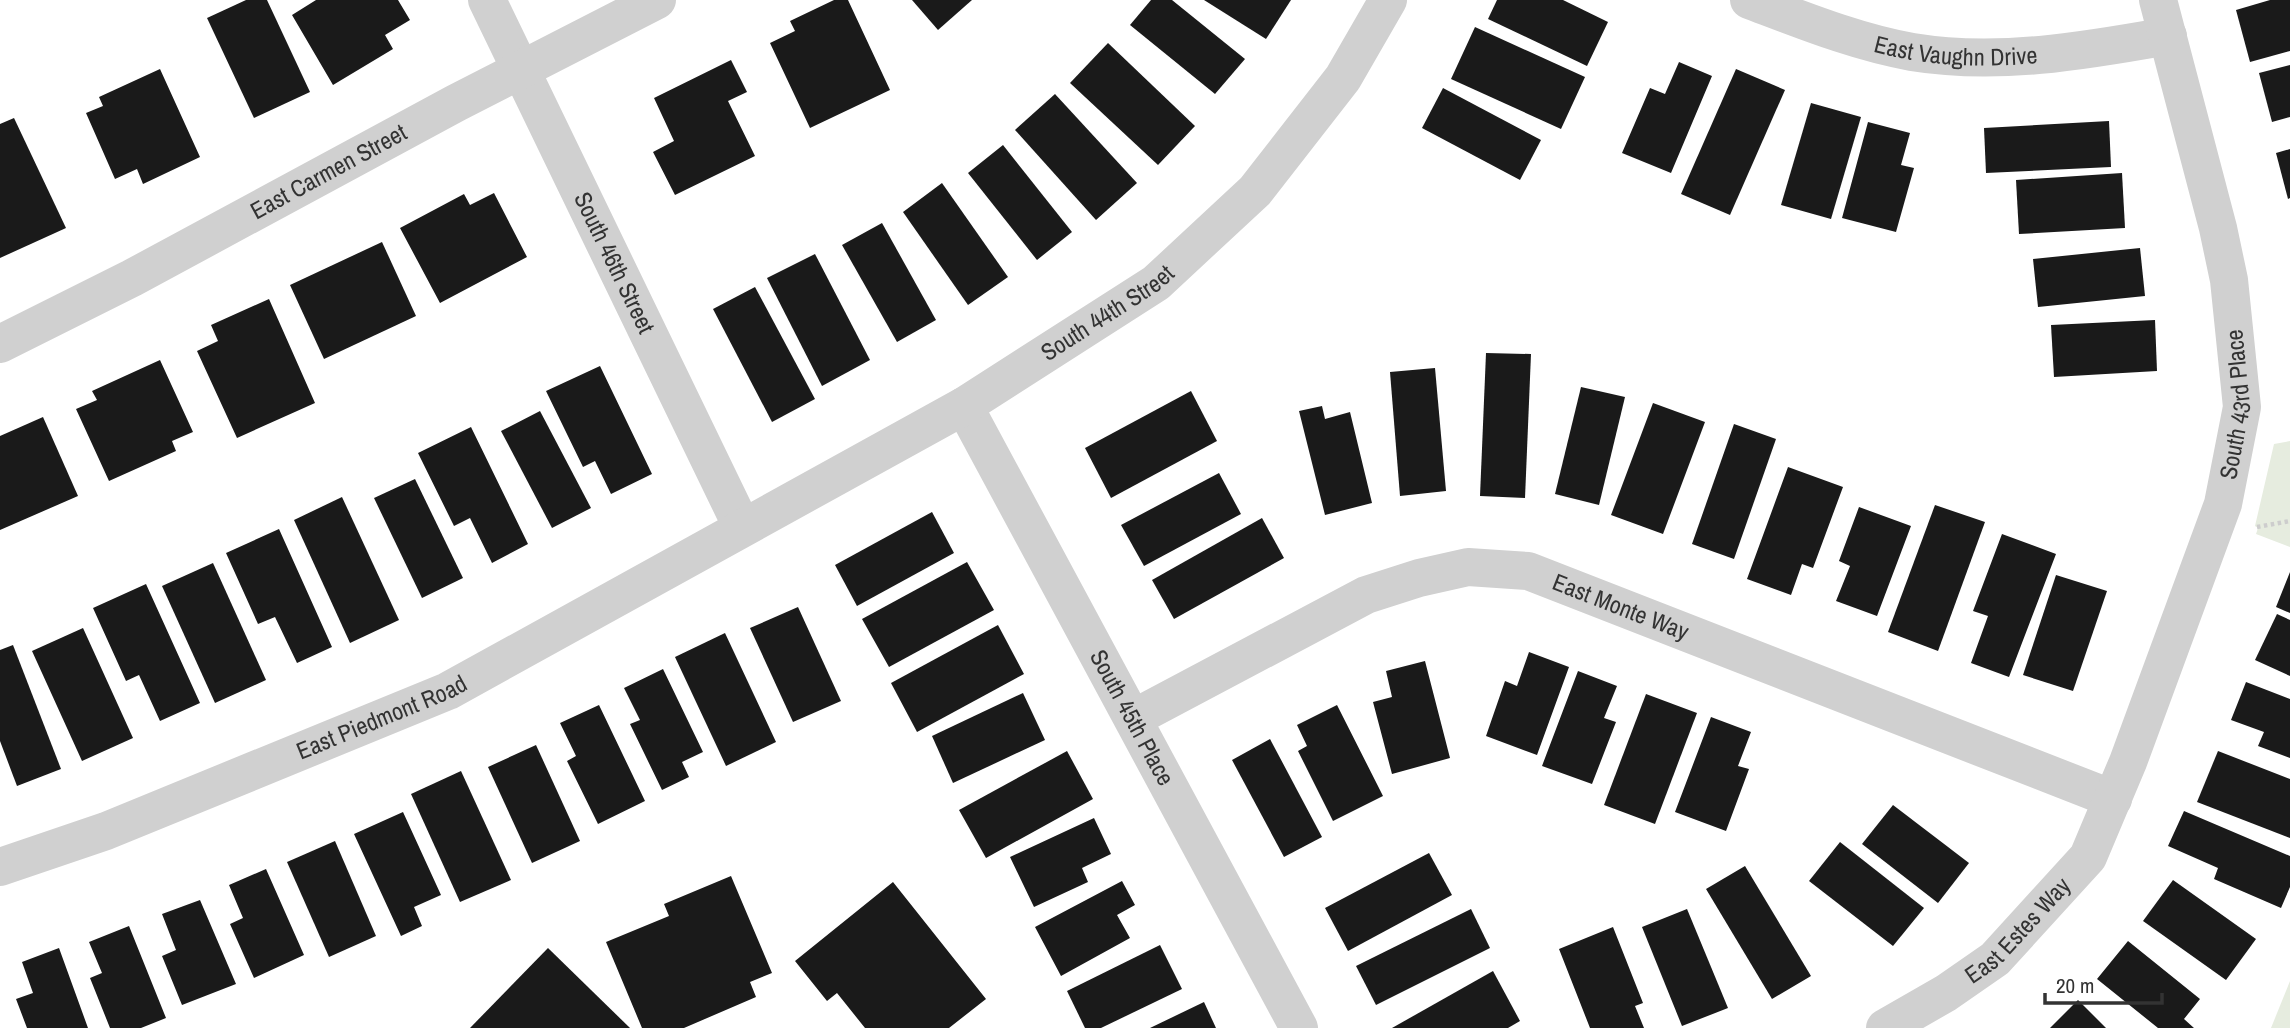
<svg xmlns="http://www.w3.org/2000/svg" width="2290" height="1028" font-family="'Archivo Narrow',sans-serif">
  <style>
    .green { fill: #e6ecdf }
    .building { fill: #1a1a1a }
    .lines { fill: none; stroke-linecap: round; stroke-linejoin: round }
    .path { stroke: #cdcdcd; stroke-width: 4.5; stroke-dasharray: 3.5 3.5; stroke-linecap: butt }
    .minor { stroke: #d0d0d0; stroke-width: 38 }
    .labels { text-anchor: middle; stroke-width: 7; stroke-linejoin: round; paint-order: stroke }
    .street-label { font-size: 24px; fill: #333; stroke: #fff }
  </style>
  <rect width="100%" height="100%" fill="#fff"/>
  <g class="green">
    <polygon points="2290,441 2290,547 2256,534 2258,528 2255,526 2274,444"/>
    <polygon points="2290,981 2290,1028 2271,1028"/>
  </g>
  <g class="building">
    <polygon points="246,0 267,0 310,92 254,118 207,18"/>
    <polygon points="316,0 398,0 410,20 385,35 393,49 333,85 292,15"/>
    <polygon points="834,0 848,0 890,90 810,128 770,43 795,31 790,21"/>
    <polygon points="912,0 972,0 938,30"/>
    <polygon points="1151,0 1172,0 1245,59 1215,94 1130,25"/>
    <polygon points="1204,0 1291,0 1266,39"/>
    <polygon points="1497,0 1563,0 1608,22 1587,66 1488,19"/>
    <polygon points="2270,0 2290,0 2290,51 2250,62 2236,10"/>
    <polygon points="1475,27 1585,77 1561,129 1451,79"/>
    <polygon points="1108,43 1195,126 1158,165 1070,83"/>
    <polygon points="731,60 747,92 728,101 755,156 675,195 653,152 674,141 654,98"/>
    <polygon points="1679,62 1712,76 1671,173 1622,153 1650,88 1665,94"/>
    <polygon points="2290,65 2290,117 2272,122 2259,73"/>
    <polygon points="160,69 200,157 143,184 137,169 115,179 86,113 103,106 99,97"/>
    <polygon points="1736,69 1785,90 1730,215 1681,194"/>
    <polygon points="1443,88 1541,140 1520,180 1422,128"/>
    <polygon points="1055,94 1137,183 1096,220 1015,130"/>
    <polygon points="1811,103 1861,117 1831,219 1781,205"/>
    <polygon points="14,118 66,228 0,258 0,124"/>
    <polygon points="2109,121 2111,167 1986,173 1984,128"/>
    <polygon points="1868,122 1910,133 1901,165 1914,168 1896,232 1842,218"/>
    <polygon points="1003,145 1072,232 1037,260 968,173"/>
    <polygon points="2290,149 2290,198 2288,199 2276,153"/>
    <polygon points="2122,173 2125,228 2019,234 2016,180"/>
    <polygon points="942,183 1008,277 968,305 903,212"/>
    <polygon points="494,193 527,257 440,303 400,228 464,194 470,205"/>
    <polygon points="882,223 936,320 897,342 842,245"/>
    <polygon points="382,242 416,316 324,359 290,285"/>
    <polygon points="2140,248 2145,296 2038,307 2033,259"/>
    <polygon points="815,254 870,360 822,386 767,278"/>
    <polygon points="755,287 815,399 772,422 713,309"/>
    <polygon points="269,299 315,403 237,438 197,351 218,341 211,325"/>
    <polygon points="2155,320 2157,371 2054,377 2051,325"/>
    <polygon points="1486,353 1531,354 1525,498 1480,496"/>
    <polygon points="160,360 193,432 172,441 176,451 109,481 76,409 97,400 92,391"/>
    <polygon points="600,366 652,474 611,494 595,461 583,467 546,391"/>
    <polygon points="1435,368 1446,491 1400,496 1390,372"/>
    <polygon points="1581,387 1625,397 1599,505 1555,494"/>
    <polygon points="1191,391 1217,441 1111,498 1085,448"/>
    <polygon points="1653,403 1705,422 1663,534 1611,515"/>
    <polygon points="1322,406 1325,419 1350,412 1372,503 1325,515 1299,411"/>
    <polygon points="540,411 591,508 552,528 501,431"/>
    <polygon points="43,417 78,496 0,530 0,436"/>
    <polygon points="1734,424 1776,439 1734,559 1692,544"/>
    <polygon points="471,427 528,544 492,563 470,518 454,526 418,453"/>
    <polygon points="1788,467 1843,487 1813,568 1802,564 1791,595 1747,579"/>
    <polygon points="1219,473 1241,514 1144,566 1121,525"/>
    <polygon points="415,479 463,578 422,598 374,498"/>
    <polygon points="342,497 399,620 350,643 294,520"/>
    <polygon points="1935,505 1985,522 1938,651 1888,632"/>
    <polygon points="1859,507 1911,526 1877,616 1836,601 1850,566 1839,561"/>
    <polygon points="932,512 954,553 857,606 835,565"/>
    <polygon points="1262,518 1284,558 1174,619 1152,580"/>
    <polygon points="279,529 332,647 297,663 275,617 258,624 226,553"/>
    <polygon points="2002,534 2056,554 2009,677 1971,663 1988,616 1973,611"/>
    <polygon points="967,562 994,610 889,667 862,619"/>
    <polygon points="213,563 266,680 215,703 162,586"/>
    <polygon points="2290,572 2290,613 2276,607"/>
    <polygon points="2056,575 2107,591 2073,691 2023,675"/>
    <polygon points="146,584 200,703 160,721 139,675 126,681 93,608"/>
    <polygon points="798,607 841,701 793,722 750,628"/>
    <polygon points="2277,614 2290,620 2290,676 2255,660"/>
    <polygon points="998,625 1024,674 917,732 891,683"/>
    <polygon points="83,628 133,738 82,761 32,651"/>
    <polygon points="725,633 776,742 726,766 675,657"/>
    <polygon points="13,645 61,769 17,786 0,741 0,650"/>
    <polygon points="1529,652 1569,667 1537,755 1486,736 1505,681 1517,686"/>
    <polygon points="1425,661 1450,758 1392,774 1373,702 1392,697 1386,671"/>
    <polygon points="663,669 703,752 682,762 689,777 662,790 630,724 640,720 624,688"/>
    <polygon points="1578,671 1617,686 1604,718 1616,722 1592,784 1542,766"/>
    <polygon points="2246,682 2290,699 2290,758 2258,746 2264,732 2231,720"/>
    <polygon points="1023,693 1045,740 953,783 932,736"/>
    <polygon points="1646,694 1697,713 1655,824 1604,805"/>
    <polygon points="599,705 645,801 598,824 567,761 576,756 560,723"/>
    <polygon points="1337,705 1383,796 1333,821 1298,751 1307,746 1297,725"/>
    <polygon points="1711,717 1751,732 1738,766 1749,769 1726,831 1675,812"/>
    <polygon points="1270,739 1322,837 1284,857 1232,760"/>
    <polygon points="536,745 580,841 532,863 488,767"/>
    <polygon points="1067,751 1093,799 986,858 959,810"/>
    <polygon points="2218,751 2290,779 2290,838 2197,802"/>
    <polygon points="461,771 511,880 460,902 411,794"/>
    <polygon points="1893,805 1969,863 1938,903 1862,844"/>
    <polygon points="2184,811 2290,856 2290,887 2281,908 2214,879 2218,868 2168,846"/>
    <polygon points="403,812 441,895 414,907 422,926 401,936 354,834"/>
    <polygon points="1094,818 1111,854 1082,868 1088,882 1034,907 1010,857"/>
    <polygon points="335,841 376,936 329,957 287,862"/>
    <polygon points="1840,842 1924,908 1893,946 1809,881"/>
    <polygon points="1429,853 1452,895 1348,951 1325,908"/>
    <polygon points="1745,866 1811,976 1772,999 1706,889"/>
    <polygon points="266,869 304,955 254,978 230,924 243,918 229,885"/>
    <polygon points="731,876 772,973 750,982 756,997 684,1028 642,1028 606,942 669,916 664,904"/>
    <polygon points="2173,880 2256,939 2226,980 2143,921"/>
    <polygon points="1122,881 1135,905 1117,915 1130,938 1061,976 1035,927"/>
    <polygon points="893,882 986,999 949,1028 865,1028 837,993 827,1001 795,961"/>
    <polygon points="200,900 236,984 182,1005 162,956 176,950 162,914"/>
    <polygon points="1471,909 1490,948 1376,1005 1356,966"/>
    <polygon points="1687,909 1728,1008 1682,1026 1642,927"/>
    <polygon points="129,926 166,1018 141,1028 110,1028 90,978 102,973 89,942"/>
    <polygon points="1613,927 1643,1003 1635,1006 1644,1028 1590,1028 1559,949"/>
    <polygon points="2128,941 2200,999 2184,1019 2194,1028 2158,1028 2097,979"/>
    <polygon points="1160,945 1182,989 1101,1028 1085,1028 1067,991"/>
    <polygon points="59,948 88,1028 27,1028 16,999 33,993 22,962"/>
    <polygon points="548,948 630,1028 470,1028"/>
    <polygon points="1493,971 1520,1021 1508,1028 1392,1028"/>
    <polygon points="2078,1000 2106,1028 2050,1028"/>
    <polygon points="1204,1002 1216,1028 1150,1028"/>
  </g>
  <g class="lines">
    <polyline class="path" points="2257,527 2290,521"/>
    <g class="minor">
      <path id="s1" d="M487,0L742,527"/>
      <path id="s2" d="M1749,0C1802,20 1856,42 1912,52C1997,66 2084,51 2168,36"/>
      <path id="s3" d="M0,344L132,278L456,103L657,0"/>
      <path id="s4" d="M964,406L1299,1028"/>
      <path id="s5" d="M1134,718L1366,595L1419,578L1468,567L1528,571L2113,799"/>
      <path id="s6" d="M0,867L106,831L448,691L964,406L1156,283L1255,191L1343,78L1388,0"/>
      <path id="s7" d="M1885,1028L1946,993L1995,959L2088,857L2128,762L2223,504L2242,407L2229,280L2218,228L2158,0"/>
    </g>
  </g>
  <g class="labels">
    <g class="street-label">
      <text dy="8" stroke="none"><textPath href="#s2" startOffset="215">East Vaughn Drive</textPath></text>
      <text dy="8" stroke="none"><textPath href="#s3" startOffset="371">East Carmen Street</textPath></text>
      <text dy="8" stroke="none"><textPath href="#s1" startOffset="292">South 46th Street</textPath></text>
      <text dy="8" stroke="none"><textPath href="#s6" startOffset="1242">South 44th Street</textPath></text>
      <text dy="8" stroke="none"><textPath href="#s7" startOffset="747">South 43rd Place</textPath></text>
      <text dy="8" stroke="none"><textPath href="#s5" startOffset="528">East Monte Way</textPath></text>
      <text dy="8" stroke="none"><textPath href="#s4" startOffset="354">South 45th Place</textPath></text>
      <text dy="8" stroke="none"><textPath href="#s6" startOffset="410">East Piedmont Road</textPath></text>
      <text dy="8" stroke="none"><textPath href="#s7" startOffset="166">East Estes Way</textPath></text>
    </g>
  </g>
  <path d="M2045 993v10h117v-10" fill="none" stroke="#333333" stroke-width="3.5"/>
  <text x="2056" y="993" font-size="21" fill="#333333" stroke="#ffffff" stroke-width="5" paint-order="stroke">20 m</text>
</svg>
